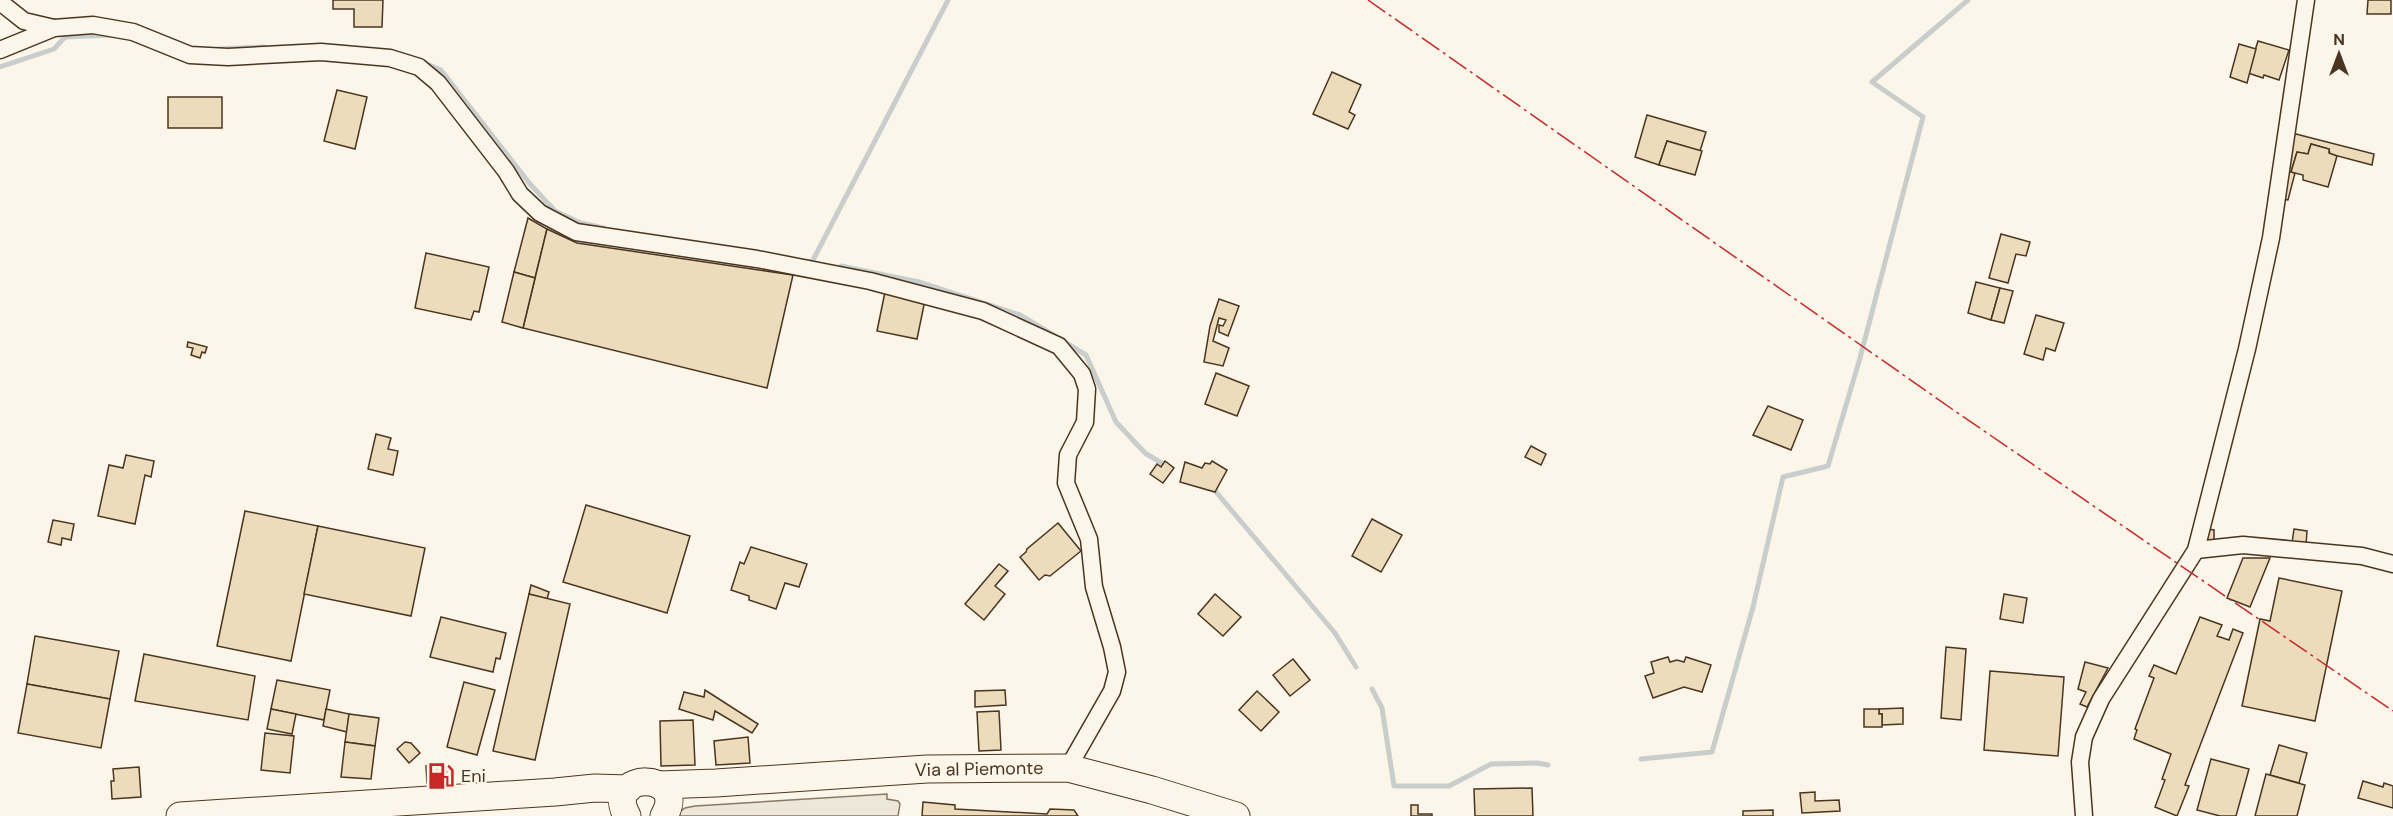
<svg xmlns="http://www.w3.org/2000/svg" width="2393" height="816" font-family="'DM Sans',sans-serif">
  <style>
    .parking { fill: #ede7d9; stroke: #887966; stroke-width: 1.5 }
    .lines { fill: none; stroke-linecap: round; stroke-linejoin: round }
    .stream { stroke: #c9cecd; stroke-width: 5 }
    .building { fill: #ecdcbc; stroke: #4a3520; stroke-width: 1.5 }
    .minor-casing { stroke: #4a3520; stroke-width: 19 }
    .primary-casing { stroke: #4a3520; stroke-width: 29 }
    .minor { stroke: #fbf6e9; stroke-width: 16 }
    .primary { stroke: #fbf6e9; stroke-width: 27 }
    .power { stroke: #c62828; stroke-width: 1.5; stroke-dasharray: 21 4.5 3 4.5; stroke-linecap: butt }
    .labels { text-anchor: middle; stroke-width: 4.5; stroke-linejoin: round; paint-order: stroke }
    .street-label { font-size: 18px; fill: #4a3520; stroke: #fbf6e9 }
    .poi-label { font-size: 18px; fill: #4a3520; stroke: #fbf6e9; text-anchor: start }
  </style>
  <rect width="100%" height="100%" fill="#fbf6e9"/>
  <polygon class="parking" points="887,794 887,799 898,801 900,804 898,816 674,816 685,808 695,806"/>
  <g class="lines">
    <g class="stream">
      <polyline points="218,49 264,47"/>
      <polyline points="425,63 441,70 530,184 555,211 581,223 604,228"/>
      <polyline points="0,67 54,49 65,37 112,35"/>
      <polyline points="806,261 812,262 948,0"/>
      <polyline points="841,266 919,282 1020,315 1055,336"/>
      <polyline points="1063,341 1086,355 1116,422 1145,453 1168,467"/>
      <polyline points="1211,486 1335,633 1356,667"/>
      <polyline points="1372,689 1382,708 1394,786 1449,786 1491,764 1537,763 1548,765"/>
      <polyline points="1641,759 1712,752 1753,607 1783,477 1828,466 1860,358 1923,117 1872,82 1968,0"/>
    </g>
  </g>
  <g class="building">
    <polygon points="333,0 383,0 382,27 354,27 354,9 333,9"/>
    <polygon points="2368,0 2391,0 2391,14 2367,14"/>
    <polygon points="2258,41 2289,50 2279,80 2264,75 2263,78 2248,73"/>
    <polygon points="2239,44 2256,49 2247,83 2230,77"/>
    <polygon points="1332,72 1361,85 1349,112 1355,115 1348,129 1313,114"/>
    <polygon points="337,90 367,97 355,149 324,141"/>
    <rect x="168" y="97" width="54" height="31"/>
    <polygon points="1647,115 1706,132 1700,151 1667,141 1659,165 1635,157"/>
    <polygon points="2292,133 2374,154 2372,165 2330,154 2329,149 2311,144 2308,154 2297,152 2291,172 2295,173 2288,200 2281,199"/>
    <polygon points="1667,141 1702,151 1695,175 1659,165"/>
    <polygon points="2311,144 2329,149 2329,153 2337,156 2328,187 2303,180 2303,175 2291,172 2297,152 2308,154"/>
    <polygon points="528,218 547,229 535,278 514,272"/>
    <polygon points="547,229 577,243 793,275 767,388 523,328"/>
    <polygon points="2001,234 2030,242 2026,256 2016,254 2008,283 1989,278"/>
    <polygon points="426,253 489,267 479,312 474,311 471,320 415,308"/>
    <polygon points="514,272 535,278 523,328 502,322"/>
    <polygon points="1976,282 2000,288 1991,320 1968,313"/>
    <polygon points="2000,288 2013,291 2004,323 1991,320"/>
    <polygon points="885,292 925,300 917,339 877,331"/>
    <polygon points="1219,299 1239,306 1228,336 1219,332 1219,325 1223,326 1226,320 1219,318 1213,341 1229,348 1223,366 1204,362 1210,326"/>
    <polygon points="2036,315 2064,323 2055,351 2046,348 2043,360 2024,354"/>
    <polygon points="188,342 207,347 205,353 202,352 200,358 191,355 193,348 187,347"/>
    <polygon points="1216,373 1249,386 1237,416 1205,404"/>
    <polygon points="1768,406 1803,420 1791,450 1753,435"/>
    <polygon points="376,434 391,438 388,449 398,451 393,475 368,469"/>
    <polygon points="1531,446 1546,454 1541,465 1525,457"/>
    <polygon points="126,455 154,461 151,477 145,475 135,524 98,516 109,465 123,468"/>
    <polygon points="1165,461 1174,468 1163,483 1150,474 1157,464 1161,467"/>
    <polygon points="1212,461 1227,470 1215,492 1180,482 1185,462 1202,468 1205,463 1210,464"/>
    <polygon points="586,505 690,536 667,613 563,582"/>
    <polygon points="245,511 318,526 291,661 217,646"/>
    <polygon points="1372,519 1402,535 1381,572 1352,556"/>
    <polygon points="53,520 74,524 71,540 62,538 61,545 48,542"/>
    <polygon points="1058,523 1081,551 1050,576 1045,575 1039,580 1020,557 1026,552 1027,549"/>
    <polygon points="318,526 425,548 411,616 304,594"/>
    <polygon points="2207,529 2214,530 2214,543 2207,543"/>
    <polygon points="2294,529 2307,531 2306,545 2292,543"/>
    <polygon points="751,547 807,564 799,587 785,583 776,609 749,600 749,596 731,590 740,562 744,564"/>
    <polygon points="2243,558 2270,558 2250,607 2227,598"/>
    <polygon points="999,564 1008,571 995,586 1005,594 984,620 965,604"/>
    <polygon points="2279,578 2342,591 2315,721 2242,706 2260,619 2270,621"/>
    <polygon points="531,585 549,592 547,599 529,594"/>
    <polygon points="529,594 570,604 535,760 493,751"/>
    <polygon points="1215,594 1241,617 1223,636 1198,614"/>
    <polygon points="2004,594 2027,598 2023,623 2000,619"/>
    <polygon points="441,617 506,633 500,659 496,658 493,672 430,657"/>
    <polygon points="2200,617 2222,625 2217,636 2229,640 2233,629 2243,633 2185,785 2189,786 2177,816 2155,807 2165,780 2162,779 2171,754 2134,739 2137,730 2135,729 2154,678 2149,676 2154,665 2176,674"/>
    <polygon points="35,636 119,651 110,699 27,684"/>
    <polygon points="1946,647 1966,649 1961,720 1941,718"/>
    <polygon points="144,654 255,676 248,720 135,701"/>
    <polygon points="1668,657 1670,662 1677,660 1684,662 1686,657 1711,665 1702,692 1684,687 1653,698 1645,676 1654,673 1651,662"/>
    <polygon points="1293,659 1310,680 1290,696 1273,675"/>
    <polygon points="2085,662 2108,668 2087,707 2080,704 2086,692 2078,689"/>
    <polygon points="1990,671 2064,677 2058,756 1984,750"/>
    <polygon points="277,680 330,690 324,720 271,709"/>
    <polygon points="464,682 495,690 477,755 447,747"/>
    <polygon points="27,684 110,699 101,748 18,733"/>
    <polygon points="705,690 758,724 752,733 715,711 713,720 679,709 684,692 704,697"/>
    <polygon points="1005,690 1006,705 975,707 975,691"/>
    <polygon points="1257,691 1279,712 1261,731 1239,710"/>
    <polygon points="1903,708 1903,724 1882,725 1882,714 1879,714 1879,709"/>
    <polygon points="271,709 296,714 292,734 267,729"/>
    <polygon points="326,709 349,714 347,732 323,726"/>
    <polygon points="1864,709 1879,709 1879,714 1882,714 1882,727 1864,727"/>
    <polygon points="999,711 1001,750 979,751 977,712"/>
    <polygon points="349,714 379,718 375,746 345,742"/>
    <polygon points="693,720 695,765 661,766 660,721"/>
    <polygon points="265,733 294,736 290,773 261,770"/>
    <polygon points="748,737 750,763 716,765 714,741"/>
    <polygon points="345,742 375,746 371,779 341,777"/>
    <polygon points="405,742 411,743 420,753 409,763 397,749"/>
    <polygon points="2279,745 2307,753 2299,783 2270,775"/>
    <polygon points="2211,759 2249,769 2236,816 2220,816 2197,810"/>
    <polygon points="446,765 447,781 427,783 426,766"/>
    <polygon points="139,767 141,797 112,799 111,781 114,781 113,769"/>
    <polygon points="2266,774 2305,785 2297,816 2255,816"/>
    <polygon points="2363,781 2383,787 2384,783 2393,786 2393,808 2358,798"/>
    <polygon points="1532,788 1533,816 1475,816 1474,789"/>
    <polygon points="1815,792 1815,801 1839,800 1840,811 1802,813 1800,793"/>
    <polygon points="923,802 955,805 955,809 1047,814 1050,809 1074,810 1078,816 922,816"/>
    <polygon points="1411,805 1418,805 1418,814 1432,814 1432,816 1411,816"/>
    <polygon points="1773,810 1773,816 1743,816 1743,811"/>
  </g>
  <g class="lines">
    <defs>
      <g id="minor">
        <polyline points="0,2 24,21 54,28"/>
        <polyline points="0,50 54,28 93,25 133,32 190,55 228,57 321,52 390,58 419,67 438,83 506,171 520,194 540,213 576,232 757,259 870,281 983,311 1059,346 1082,374 1087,389 1085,422 1068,455 1066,483 1089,539 1094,587 1112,647 1117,672 1112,691 1068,768"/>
        <polyline points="2196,550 2243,545 2362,556 2393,564"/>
        <polyline points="2084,816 2080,762 2084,737 2101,699 2196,550 2247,349 2271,238 2306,0"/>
      </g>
      <g id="primary">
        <polyline points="659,785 716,783 927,769 1068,768 1152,790 1236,816"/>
        <polyline points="180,816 555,792 595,788 628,789"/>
        <path d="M627,816C602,770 690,771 664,816"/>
      </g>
    </defs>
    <use href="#minor" class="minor-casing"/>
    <use href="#primary" class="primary-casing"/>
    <use href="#minor" class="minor"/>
    <use href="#primary" class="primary"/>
    <polyline class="power" points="1368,0 1952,409 2393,711"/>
  </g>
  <defs>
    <symbol id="fuel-bare" viewBox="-9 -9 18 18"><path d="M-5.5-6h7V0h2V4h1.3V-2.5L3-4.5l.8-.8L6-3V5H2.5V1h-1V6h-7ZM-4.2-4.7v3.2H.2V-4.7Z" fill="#c62828" stroke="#fbf6e9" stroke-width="2.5" paint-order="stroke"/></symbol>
  </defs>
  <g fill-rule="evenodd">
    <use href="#fuel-bare" x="422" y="757" width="38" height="38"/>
  </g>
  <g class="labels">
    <g class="street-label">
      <text transform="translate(979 769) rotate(-1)" y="6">Via al Piemonte</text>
    </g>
    <g class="poi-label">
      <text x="461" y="782">Eni</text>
    </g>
  </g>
  <g transform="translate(2339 54)" stroke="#fbf6e9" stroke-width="4.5" paint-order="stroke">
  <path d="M0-4.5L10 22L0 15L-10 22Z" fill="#4a3520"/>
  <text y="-9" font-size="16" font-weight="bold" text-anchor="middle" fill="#4a3520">N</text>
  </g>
</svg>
